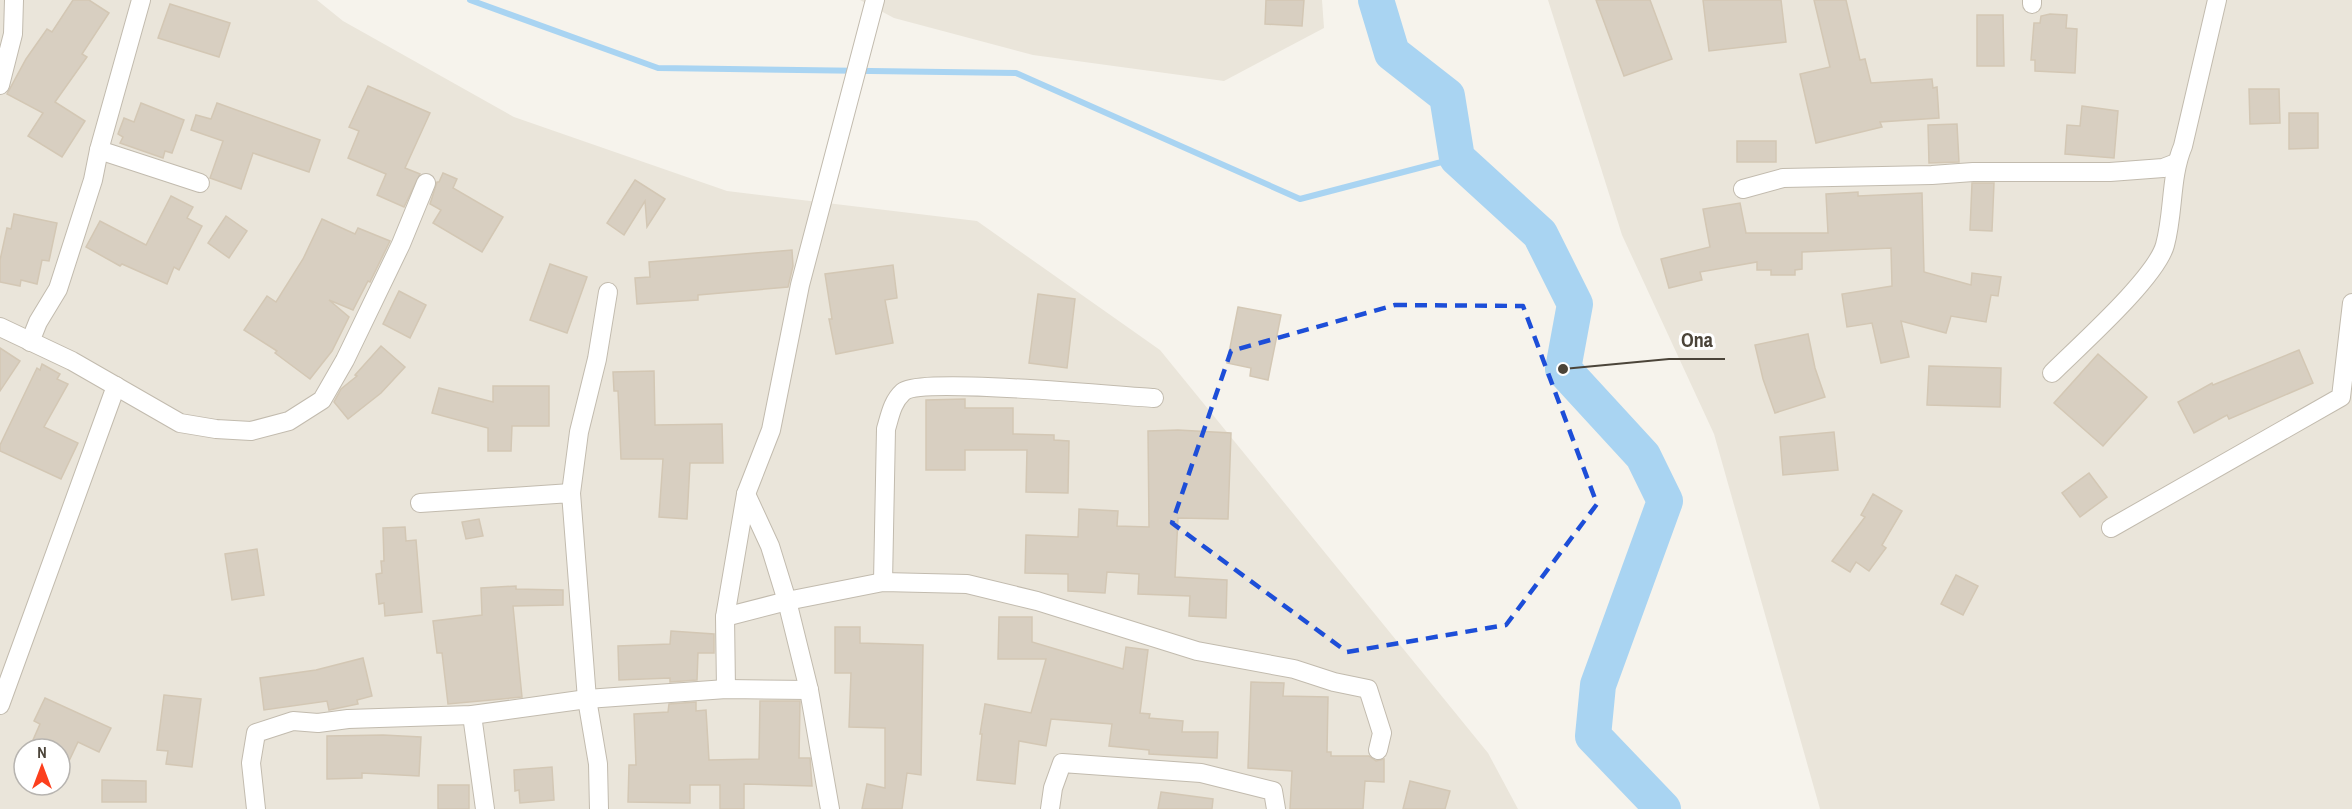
<svg xmlns="http://www.w3.org/2000/svg" width="2352" height="809" font-family="'Archivo Narrow',sans-serif">
  <style>
    .residential { fill: #eae5da; fill-rule: evenodd }
    .lines { fill: none; stroke-linecap: round; stroke-linejoin: round }
    .stream { stroke: #a9d4f2; stroke-width: 6 }
    .river { stroke: #a9d4f2; stroke-width: 36 }
    .building { fill: #d8cfc1; stroke: #d3c7b4; stroke-width: 1.5 }
    .minor-casing { stroke: #c2bbae; stroke-width: 20 }
    .minor { stroke: #fff; stroke-width: 18 }
    .marked { fill: none; stroke: #1d4ed8; stroke-width: 4.5; stroke-dasharray: 12 8; stroke-linejoin: round }
    .leader { fill: none; stroke: #4b4439; stroke-width: 2 }
    .callout-dot { fill: #4b4439; stroke: #fff; stroke-width: 2 }
    .callout-label { font-size: 20px; text-anchor: middle; font-weight: bold; fill: #4b4439; stroke: #fff; stroke-width: 6; stroke-linejoin: round; paint-order: stroke }
  </style>
  <rect width="100%" height="100%" fill="#f6f3ec"/>
  <g class="residential">
    <path d="M0,0H317L343,21L514,117L727,191L977,221L1160,350L1488,753L1518,809H0ZM24,749H60V785H24Z"/>
    <polygon points="860,0 1322,0 1324,28 1224,81 1033,55 894,18"/>
    <polygon points="1548,0 2352,0 2352,809 1820,809 1714,434 1622,235"/>
  </g>
  <g class="lines">
    <polyline class="stream" points="470,0 658,68 1016,73 1300,199 1457,158"/>
    <polyline class="river" points="1376,0 1392,53 1447,96 1457,158 1540,234 1575,304 1563,369 1643,456 1665,501 1598,685 1593,736 1663,809"/>
  </g>
  <g class="building">
    <polygon points="73,0 89,0 109,13 82,54 87,57 55,102 85,121 62,157 28,136 43,113 7,94 26,59 47,29 52,32"/>
    <polygon points="1266,0 1304,0 1302,26 1265,24"/>
    <polygon points="1596,0 1650,0 1672,59 1624,76"/>
    <polygon points="1703,0 1781,0 1786,42 1709,51"/>
    <polygon points="1814,0 1846,0 1860,60 1865,59 1871,83 1932,79 1933,88 1937,87 1939,118 1880,122 1882,127 1816,143 1800,74 1830,67"/>
    <polygon points="170,4 230,23 219,57 158,38"/>
    <polygon points="2050,14 2067,15 2066,28 2077,29 2075,73 2035,71 2035,60 2031,60 2034,23 2040,23 2041,16"/>
    <polygon points="1977,15 2003,15 2004,66 1977,66"/>
    <polygon points="368,86 430,113 405,168 420,174 404,207 377,195 386,174 348,158 359,131 349,127"/>
    <polygon points="2249,89 2279,89 2280,123 2250,124"/>
    <polygon points="141,103 184,120 172,153 165,151 163,158 120,143 123,137 118,134 124,118 134,122"/>
    <polygon points="217,103 320,140 309,172 253,153 241,189 210,178 223,141 191,130 196,115 211,119"/>
    <polygon points="2082,106 2118,111 2114,158 2065,154 2067,125 2080,126"/>
    <polygon points="2289,113 2318,113 2318,148 2289,149"/>
    <polygon points="1957,124 1959,162 1929,163 1928,125"/>
    <rect x="1737" y="141" width="39" height="21"/>
    <polygon points="443,173 457,179 453,188 503,217 482,252 433,223 441,210 430,204 437,182 439,182"/>
    <polygon points="635,180 665,199 647,227 645,201 624,235 607,223"/>
    <polygon points="1972,183 1994,183 1992,231 1970,230"/>
    <polygon points="1858,192 1858,196 1922,193 1924,272 1971,285 1972,273 2001,277 1998,296 1991,295 1986,322 1951,316 1946,333 1901,321 1909,357 1881,363 1872,323 1847,327 1842,294 1892,286 1891,248 1802,252 1802,269 1795,270 1795,275 1771,275 1771,270 1757,270 1757,262 1700,272 1702,280 1669,288 1661,259 1710,247 1703,209 1740,203 1746,233 1828,233 1826,194"/>
    <polygon points="171,196 193,207 187,218 202,226 179,270 174,267 167,284 122,264 120,266 86,247 100,221 146,245"/>
    <polygon points="14,214 57,223 49,261 42,260 37,284 21,280 20,286 0,282 0,260 7,228 11,229"/>
    <polygon points="226,216 247,231 229,258 208,243"/>
    <polygon points="322,219 355,234 358,228 390,241 370,282 368,281 353,310 329,300 349,317 332,351 310,379 275,353 277,351 244,330 267,296 276,302 303,259"/>
    <polygon points="792,250 793,266 788,287 698,295 698,300 637,304 635,278 650,277 649,262"/>
    <polygon points="550,264 587,277 567,333 530,320"/>
    <polygon points="893,265 897,298 885,300 893,343 836,354 829,319 832,319 825,274"/>
    <polygon points="399,291 426,305 410,338 383,324"/>
    <polygon points="1038,294 1075,299 1067,368 1029,363"/>
    <polygon points="1238,307 1281,315 1268,380 1250,376 1251,368 1227,363"/>
    <polygon points="1808,334 1815,368 1825,397 1775,413 1763,379 1755,345"/>
    <polygon points="381,346 405,367 381,393 348,419 334,402 341,389 357,376 355,375"/>
    <polygon points="0,348 20,361 0,391"/>
    <polygon points="2299,350 2313,383 2229,419 2227,415 2194,433 2178,402 2212,383 2213,385"/>
    <polygon points="2098,354 2147,397 2103,446 2054,403"/>
    <polygon points="42,364 60,374 57,379 68,384 44,427 78,443 61,479 0,451 0,445 37,368 40,370"/>
    <polygon points="1929,366 2001,368 2000,407 1927,405"/>
    <polygon points="654,371 655,425 722,424 723,463 690,463 687,519 659,517 663,459 621,459 618,391 614,391 613,372"/>
    <polygon points="493,386 549,386 549,426 512,426 511,451 488,451 488,428 432,413 439,388 493,402"/>
    <polygon points="965,399 965,408 1013,408 1013,434 1054,435 1054,440 1069,441 1068,493 1026,492 1027,450 965,450 965,470 926,470 926,400"/>
    <polygon points="1178,430 1231,433 1228,519 1178,518 1175,577 1227,580 1226,618 1189,616 1190,596 1138,594 1139,574 1107,572 1105,593 1068,591 1068,574 1025,573 1026,535 1078,537 1079,509 1118,511 1117,526 1149,527 1148,431"/>
    <polygon points="1834,432 1838,470 1783,475 1780,437"/>
    <polygon points="2089,473 2107,497 2080,517 2062,493"/>
    <polygon points="1873,494 1902,511 1882,545 1886,548 1869,571 1856,562 1850,572 1832,561 1865,517 1861,515"/>
    <polygon points="479,519 483,536 466,539 462,522"/>
    <polygon points="405,527 406,541 416,540 422,612 385,616 384,603 379,604 376,574 382,573 381,561 384,561 383,528"/>
    <polygon points="257,549 264,595 232,600 225,554"/>
    <polygon points="1956,575 1978,586 1963,615 1941,604"/>
    <polygon points="516,586 516,589 563,590 563,605 513,606 522,697 448,704 442,653 437,653 433,621 482,615 481,588"/>
    <polygon points="999,617 1032,617 1032,642 1123,669 1126,647 1148,650 1140,713 1150,714 1149,718 1183,721 1182,732 1218,732 1217,758 1149,754 1149,750 1109,746 1112,724 1051,719 1046,746 1019,741 1015,784 977,780 982,734 980,734 985,704 1031,713 1046,659 998,659"/>
    <polygon points="835,627 860,627 860,643 923,645 921,775 907,773 902,809 862,809 867,784 885,788 885,728 849,727 851,673 835,673"/>
    <polygon points="671,631 714,634 714,653 698,653 697,680 670,682 670,678 619,680 618,646 670,644"/>
    <polygon points="363,658 372,696 357,700 358,704 329,710 327,701 264,710 260,678 316,670"/>
    <polygon points="1251,682 1284,683 1283,696 1328,697 1327,752 1331,752 1331,756 1369,756 1376,761 1384,759 1384,782 1365,781 1363,809 1290,809 1292,771 1248,768"/>
    <polygon points="164,695 201,699 192,767 166,764 168,751 157,750"/>
    <polygon points="45,698 111,728 99,752 78,742 60,780 60,749 29,749 40,724 34,721"/>
    <polygon points="760,701 800,701 799,758 810,758 812,786 744,784 744,809 720,809 720,785 690,785 690,803 628,802 629,765 636,765 634,714 668,712 669,704 696,702 696,711 706,710 709,760 759,759"/>
    <polygon points="383,735 421,737 419,776 362,773 362,778 327,779 327,736"/>
    <polygon points="552,767 554,800 520,803 519,790 515,791 514,770"/>
    <polygon points="102,780 146,781 146,802 102,802"/>
    <polygon points="1410,781 1450,791 1445,809 1403,809"/>
    <rect x="438" y="785" width="31" height="24"/>
    <polygon points="1161,792 1213,799 1212,809 1158,809"/>
  </g>
  <g class="lines">
    <defs>
      <g id="minor">
        <polyline points="2032,0 2032,4"/>
        <polyline points="0,85 13,34 14,0"/>
        <polyline points="99,150 200,183"/>
        <polyline points="1743,189 1783,178 1932,175 1973,172 2110,172 2163,168 2176,163"/>
        <polyline points="0,327 72,361 180,423 216,429 251,431 289,421 322,400 345,360 401,244 426,183"/>
        <polyline points="30,342 38,322 58,289 93,180 99,150 141,0"/>
        <path d="M2052,373C2079,346 2156,278 2165,245C2174,212 2170,177 2183,146L2217,0"/>
        <polyline points="571,493 579,432 597,359 608,292"/>
        <polyline points="746,494 770,546 787,601 809,690 830,809"/>
        <polyline points="420,503 571,493 587,699 598,764 599,809"/>
        <polyline points="2111,528 2341,397 2352,303"/>
        <path d="M883,582L886,429C890,416 892,402 903,392C921,377 1119,396 1154,398"/>
        <polyline points="725,617 787,601 883,582 967,584 1037,601 1197,651 1294,669 1334,682 1368,689 1382,733 1378,750"/>
        <polyline points="726,689 725,617 746,494 771,430 800,285 875,0"/>
        <polyline points="0,705 116,386"/>
        <polyline points="472,715 485,809"/>
        <polyline points="256,809 251,763 256,733 293,721 318,723 348,719 472,715 587,699 726,689 809,690"/>
        <polyline points="1050,809 1053,788 1062,763 1201,773 1273,791 1276,809"/>
      </g>
    </defs>
    <use href="#minor" class="minor-casing"/>
    <use href="#minor" class="minor"/>
  </g>
  <path class="marked" d="M1395,305L1523,306L1597,504L1506,625L1347,652L1172,523L1231,351Z"/>
  <path class="leader" d="M1563 369L1669 359H1725"/>
  <circle class="callout-dot" cx="1563" cy="369" r="6"/>
  <g class="callout-label">
    <text x="1697" y="347">Ona</text>
  </g>
  <g transform="translate(42 767)"><circle r="28" fill="#ffffff" stroke="#b7b4b0" stroke-width="1.5"/>
  <path d="M0-4.5L10 22L0 15L-10 22Z" fill="#fc3f1d"/>
  <text y="-9" font-size="16" font-weight="bold" text-anchor="middle" fill="#4b4439">N</text>
  </g>
</svg>
